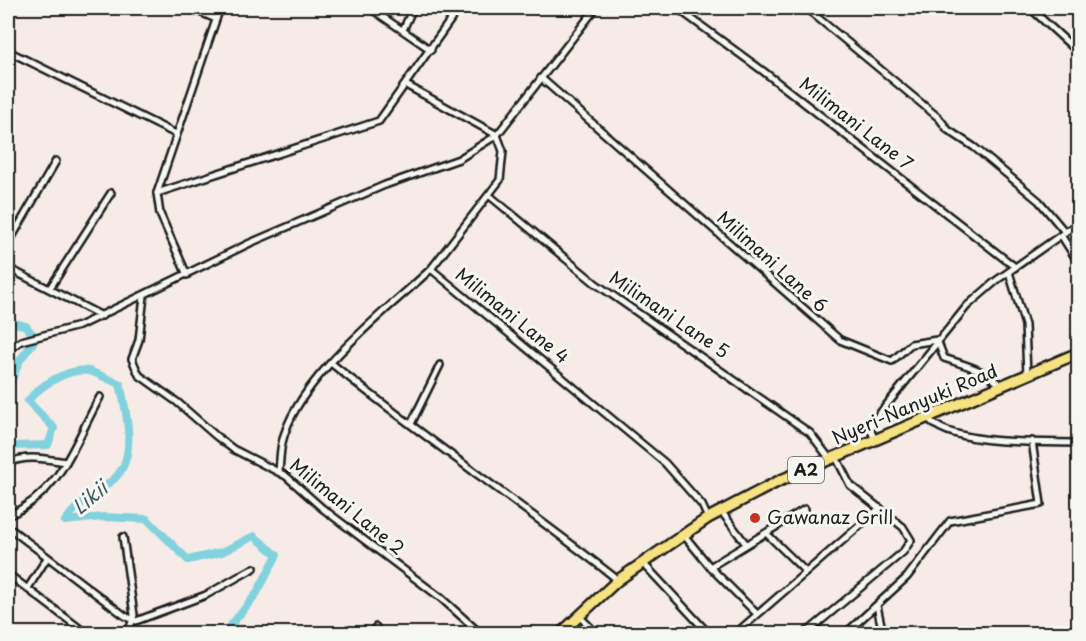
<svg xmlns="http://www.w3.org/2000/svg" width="1086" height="641" font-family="'Playpen Sans',sans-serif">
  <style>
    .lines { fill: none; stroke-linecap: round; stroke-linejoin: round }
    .river { stroke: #82d2de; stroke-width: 8 }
    .minor-casing { stroke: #1c1c1c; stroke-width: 10 }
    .trunk-casing { stroke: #1c1c1c; stroke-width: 14 }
    .minor { stroke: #f6f6f2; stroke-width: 5 }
    .trunk { stroke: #f7e281; stroke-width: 9 }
    .poi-dot { fill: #c8321e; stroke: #f6f6f2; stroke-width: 2 }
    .labels { text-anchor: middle; stroke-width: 6; stroke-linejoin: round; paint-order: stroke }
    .shield { fill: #f6f6f2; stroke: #5d5d5c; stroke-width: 1.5 }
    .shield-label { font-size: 16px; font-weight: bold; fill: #1c1c1c }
    .street-label { font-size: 18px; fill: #1c1c1c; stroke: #f6f6f2 }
    .poi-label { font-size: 18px; fill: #1c1c1c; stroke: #f6f6f2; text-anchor: start }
    .water-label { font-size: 20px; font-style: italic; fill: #405c60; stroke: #f6f6f2 }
  </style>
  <rect width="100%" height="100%" fill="#f7ebe7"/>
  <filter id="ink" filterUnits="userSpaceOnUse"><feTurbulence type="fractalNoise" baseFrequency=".0167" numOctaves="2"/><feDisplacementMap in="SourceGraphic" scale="12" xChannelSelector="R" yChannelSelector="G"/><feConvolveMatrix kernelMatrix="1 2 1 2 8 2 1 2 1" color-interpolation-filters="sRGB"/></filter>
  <g filter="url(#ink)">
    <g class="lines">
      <g class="river">
        <polyline points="8,321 26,326 36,339 20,360 8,389"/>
        <path d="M8,439L13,446L48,445L54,428L28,401C39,386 69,367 89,371C99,374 110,380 120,384C126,410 138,458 114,479C97,494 78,502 65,521L103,517L147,519L188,560L222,552L254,536L277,555L257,593L224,634"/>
      </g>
      <defs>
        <g id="minor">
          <polyline points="190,8 216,19"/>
          <polyline points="370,8 431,50"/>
          <polyline points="677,8 763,71 1015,267"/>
          <polyline points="806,8 939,118 948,130 974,147 1039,201 1065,232"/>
          <polyline points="1030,8 1078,52"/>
          <polyline points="403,30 413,8"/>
          <polyline points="8,51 176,134"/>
          <path d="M541,78L840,340L892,361L911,344L937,340L944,358C964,365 987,370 1001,386"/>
          <polyline points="406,85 497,135 503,151 500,180 431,269"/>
          <polyline points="157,193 220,8"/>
          <polyline points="490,196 595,283 810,433 830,459"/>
          <polyline points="1061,235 1078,262"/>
          <polyline points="8,244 56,161"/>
          <polyline points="8,268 102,316"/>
          <polyline points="1009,272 1025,325 1027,375"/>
          <polyline points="187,275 160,214 157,193 379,121 459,8"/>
          <polyline points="50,288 111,193"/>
          <polyline points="144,296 139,340 132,359 139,375 177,402 216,436 233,449 286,476 322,508 441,598 481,634"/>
          <polyline points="8,350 21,341 79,326 250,243 385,185 459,159 497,135 596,8"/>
          <path d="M331,363C424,438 524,506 618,580"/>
          <path d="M928,418C949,446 1043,442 1078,443"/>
          <polyline points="411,424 440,365"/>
          <polyline points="875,440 871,431 872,423 967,306 997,280 1078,223"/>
          <path d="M8,463C27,454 46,459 66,462"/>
          <path d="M279,471C280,462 280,452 282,443C296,379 384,313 431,269L665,463L702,505L708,518"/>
          <polyline points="721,511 746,544"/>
          <path d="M8,516C63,490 72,447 100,397"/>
          <polyline points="8,527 125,616 136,621 206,595 254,568"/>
          <polyline points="683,534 710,567 757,614"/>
          <polyline points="767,534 806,572"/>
          <polyline points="123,537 134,615 128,634"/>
          <polyline points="642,562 709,634"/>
          <polyline points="710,567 805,509"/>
          <polyline points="8,574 87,634"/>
          <polyline points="28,588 47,558"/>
          <polyline points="877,606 883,634"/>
          <polyline points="579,616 597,634"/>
          <polyline points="8,631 12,634"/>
          <polyline points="371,634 376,627"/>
          <polyline points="735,634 880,508"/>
          <polyline points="805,634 903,552 911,540 903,527 850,485 836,457"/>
          <polyline points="845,634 907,577 950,521 1041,504 1032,441"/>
          <polyline points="1070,634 1078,632"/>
        </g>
        <polyline id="trunk" points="560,634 618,580 708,518 779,481 1078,353"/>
      </defs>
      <use href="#minor" class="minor-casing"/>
      <use href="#trunk" class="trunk-casing"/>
      <use href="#minor" class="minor"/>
      <use href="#trunk" class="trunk"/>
    </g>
  </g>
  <circle class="poi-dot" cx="755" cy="518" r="6"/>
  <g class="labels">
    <rect class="shield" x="788" y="457" width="36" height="26" rx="4.5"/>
    <g class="shield-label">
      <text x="806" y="476">A2</text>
    </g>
    <g class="street-label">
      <text transform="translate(856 124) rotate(38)" y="6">Milimani Lane 7</text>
      <text transform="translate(772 262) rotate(42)" y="6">Milimani Lane 6</text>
      <text transform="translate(669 315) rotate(34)" y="6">Milimani Lane 5</text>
      <text transform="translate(512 316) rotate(39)" y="6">Milimani Lane 4</text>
      <text transform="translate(915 405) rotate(-23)" y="6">Nyeri-Nanyuki Road</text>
      <text transform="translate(347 507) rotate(39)" y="6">Milimani Lane 2</text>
    </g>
    <g class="poi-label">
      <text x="767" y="524">Gawanaz Grill</text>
    </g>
    <g class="water-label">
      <text transform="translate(90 498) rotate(-40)" y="7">Likii</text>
    </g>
  </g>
  <rect width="1086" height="641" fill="none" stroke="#f6f6f2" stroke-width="30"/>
  <rect x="15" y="15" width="1056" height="611" fill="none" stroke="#1c1c1c" stroke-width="2" filter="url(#ink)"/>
</svg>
